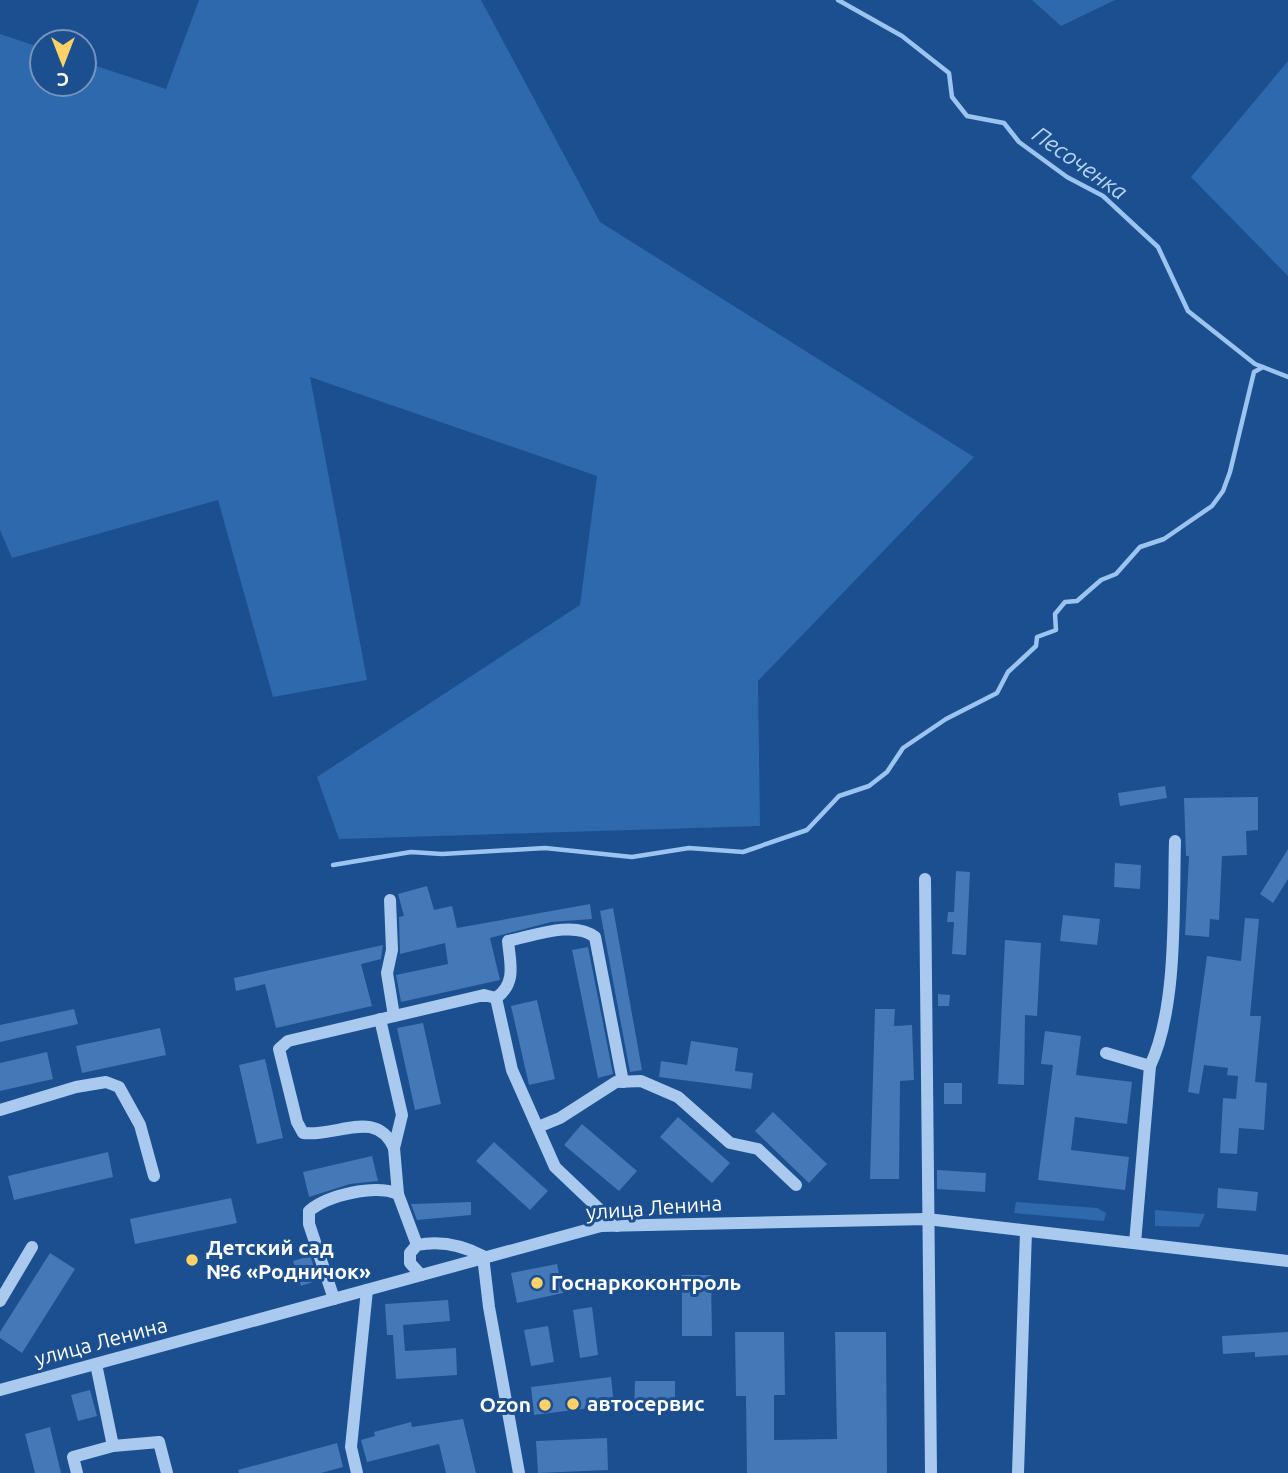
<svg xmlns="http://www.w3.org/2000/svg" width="1288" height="1473" font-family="Ubuntu,sans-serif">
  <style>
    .green { fill: #2e69ad }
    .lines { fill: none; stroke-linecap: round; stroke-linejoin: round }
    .stream { stroke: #9cc4f0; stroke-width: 4.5 }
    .building { fill: #4478b7 }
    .minor { stroke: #a9c9ee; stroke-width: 12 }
    .poi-dot { fill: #ffd166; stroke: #1b4f8f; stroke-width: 2.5 }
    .labels { text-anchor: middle; stroke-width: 6; stroke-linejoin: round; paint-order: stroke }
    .street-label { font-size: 21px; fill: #fff; stroke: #1b4f8f }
    .poi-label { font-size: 21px; font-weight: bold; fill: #fff; stroke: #1b4f8f; text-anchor: start }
    .water-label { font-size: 23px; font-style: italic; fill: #b5d3f5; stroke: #1b4f8f }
  </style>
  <rect width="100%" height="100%" fill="#1b4f8f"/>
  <g class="green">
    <polygon points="199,0 481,0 600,222 974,457 758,681 760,826 339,839 317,777 580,605 597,476 310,377 367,680 273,697 218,500 12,558 0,530 0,34 42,48 42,84 84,84 84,62 166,89"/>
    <polygon points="1032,0 1115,0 1061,26"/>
    <polygon points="1288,61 1288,276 1191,177"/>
    <polygon points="1016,1202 1097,1208 1106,1213 1104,1221 1014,1213"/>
    <polygon points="1155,1210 1205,1214 1199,1227 1155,1226"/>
  </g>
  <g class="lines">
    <g class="stream">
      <polyline points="838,0 902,36 949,73 952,97 967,116 1004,123 1019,142 1067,177 1103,196 1158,247 1188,311 1255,364 1288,377"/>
      <polyline points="333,865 411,852 442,854 545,848 632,857 689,848 743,852 807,830 839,796 869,786 887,772 903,748 946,719 997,693 1008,672 1036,646 1037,637 1056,630 1055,614 1065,602 1077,601 1101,580 1116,574 1140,547 1164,539 1212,506 1223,491 1230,472 1254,372 1263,367"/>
    </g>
  </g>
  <g class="building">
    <polygon points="1165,786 1167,798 1120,806 1118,793"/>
    <polygon points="1258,797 1258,830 1246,831 1247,855 1222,856 1219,920 1210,919 1209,937 1185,935 1189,856 1186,856 1184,798"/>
    <polygon points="1288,849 1288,879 1273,903 1260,894"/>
    <polygon points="1115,863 1141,865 1140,889 1114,887"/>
    <polygon points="956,871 970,872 966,955 952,954 954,922 947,922 948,912 954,912"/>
    <polygon points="427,886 434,910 452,906 457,928 590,904 592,919 551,922 490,938 500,980 401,1002 396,975 448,964 445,943 400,954 399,917 404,916 398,894"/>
    <polygon points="613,908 642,1070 630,1072 600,911"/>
    <polygon points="1063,915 1100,919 1097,945 1060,941"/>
    <polygon points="1245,918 1259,919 1250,1016 1261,1016 1255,1082 1267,1083 1264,1130 1239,1128 1237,1154 1220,1153 1223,1098 1236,1099 1238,1076 1227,1075 1228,1068 1204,1065 1199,1094 1188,1092 1207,956 1241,961"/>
    <polygon points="1005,940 1041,943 1037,1016 1025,1015 1024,1085 998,1084"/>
    <polygon points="383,945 381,959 361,964 372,1006 276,1028 265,984 236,991 234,978"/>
    <polygon points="588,947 613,1074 598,1078 572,950"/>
    <polygon points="938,994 950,995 949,1006 938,1006"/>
    <polygon points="537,1000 555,1079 529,1085 511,1006"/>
    <polygon points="74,1009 78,1024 0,1042 0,1025"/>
    <polygon points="875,1009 895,1009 894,1026 912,1025 914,1080 900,1081 899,1179 870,1179"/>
    <polygon points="423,1023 441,1104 415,1110 397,1028"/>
    <polygon points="160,1028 166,1055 82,1073 76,1046"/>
    <polygon points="1045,1031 1081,1036 1076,1075 1132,1082 1127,1124 1075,1117 1071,1150 1129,1157 1125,1190 1038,1180 1053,1065 1041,1064"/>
    <polygon points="691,1041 738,1048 735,1071 753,1073 751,1089 659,1077 661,1061 687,1065"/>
    <polygon points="47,1052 53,1079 0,1091 0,1063"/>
    <polygon points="265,1059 283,1138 257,1144 239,1065"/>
    <rect x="944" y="1083" width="18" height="21"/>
    <polygon points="773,1112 827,1164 809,1183 755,1131"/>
    <polygon points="678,1117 730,1163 712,1183 660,1137"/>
    <polygon points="582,1124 637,1171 619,1191 564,1145"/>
    <polygon points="494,1142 548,1191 530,1210 476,1161"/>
    <polygon points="108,1152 113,1177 14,1200 8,1176"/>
    <polygon points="372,1156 378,1181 350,1184 309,1197 303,1172"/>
    <polygon points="937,1170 986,1173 985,1192 937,1189"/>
    <polygon points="1218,1188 1258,1192 1256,1211 1217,1208"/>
    <polygon points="231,1198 237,1223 135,1244 130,1219"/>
    <polygon points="471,1202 471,1215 417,1220 411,1204"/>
    <polygon points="50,1253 75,1269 22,1353 0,1338 0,1332"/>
    <polygon points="310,1256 319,1280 301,1286 293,1261"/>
    <polygon points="557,1264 563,1293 517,1303 511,1273"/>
    <polygon points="682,1275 711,1275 712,1336 682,1336"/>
    <polygon points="448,1300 450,1321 403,1325 405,1351 456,1348 457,1375 396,1379 393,1335 387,1335 385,1304"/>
    <polygon points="592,1307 598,1355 580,1358 573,1310"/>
    <polygon points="548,1326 554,1362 531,1366 524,1330"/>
    <polygon points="735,1332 784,1332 785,1395 774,1395 774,1440 837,1439 835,1332 886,1332 887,1473 747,1473 746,1396 736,1396"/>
    <polygon points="1288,1332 1288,1355 1255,1357 1255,1352 1223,1354 1222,1336"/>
    <polygon points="611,1377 614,1405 534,1415 531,1387"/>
    <polygon points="635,1381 675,1381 675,1412 634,1412"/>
    <polygon points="90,1390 97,1416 78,1421 71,1395"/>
    <polygon points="463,1419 476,1473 446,1473 439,1444 367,1462 361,1440 375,1436 374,1432 411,1422 412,1427"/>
    <polygon points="50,1427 61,1473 35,1473 25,1434"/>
    <polygon points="607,1438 608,1470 538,1473 536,1441"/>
    <polygon points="337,1443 343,1467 321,1473 239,1473 238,1470"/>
  </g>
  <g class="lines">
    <g class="minor">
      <polyline points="925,879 931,1473"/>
      <polyline points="390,900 392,950 387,973 394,1016"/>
      <path d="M496,998C517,983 510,963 508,941C533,936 574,920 595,937L623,1082"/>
      <polyline points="380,1019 402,1115 394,1148 398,1194 417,1245"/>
      <polyline points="1106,1053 1150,1066 1135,1243"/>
      <path d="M1150,1066C1178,1007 1173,907 1175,841"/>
      <polyline points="0,1110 76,1087 106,1082 119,1087 140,1125 154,1176"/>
      <polyline points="538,1127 560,1118 616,1082 641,1081 678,1097 730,1143 758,1149 796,1185"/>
      <path d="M394,1148C376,1108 338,1137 303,1133L297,1122L279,1049L288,1041L484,995L496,998L512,1070L555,1167L617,1226"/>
      <path d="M421,1275L410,1263V1253L417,1245C441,1240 462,1245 483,1256L489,1307L519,1473"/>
      <path d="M334,1299L309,1224V1211C328,1195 375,1184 398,1194"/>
      <polyline points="0,1301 32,1247"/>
      <polyline points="96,1364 113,1446 159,1442 167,1473"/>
      <polyline points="0,1390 601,1226 927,1219 1288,1261"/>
      <polyline points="77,1473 73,1457 113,1446"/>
      <polyline points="357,1473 351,1447 367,1290"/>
      <polyline points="1018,1473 1026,1231"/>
    </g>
  </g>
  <g class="poi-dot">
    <circle cx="192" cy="1260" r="7"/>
    <circle cx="537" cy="1283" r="7"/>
    <circle cx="573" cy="1404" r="7"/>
    <circle cx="545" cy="1405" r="7"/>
  </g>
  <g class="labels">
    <g class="street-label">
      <text transform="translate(654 1208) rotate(-4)" y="7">улица Ленина</text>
      <text transform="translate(101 1342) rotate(-15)" y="7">улица Ленина</text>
    </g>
    <g class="poi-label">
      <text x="206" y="1255">Детский сад<tspan x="206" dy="24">№6 «Родничок»</tspan></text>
      <text x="551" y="1290">Госнаркоконтроль</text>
      <text x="587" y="1411">автосервис</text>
      <text x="531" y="1412" text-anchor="end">Ozon</text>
    </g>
    <g class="water-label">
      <text transform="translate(1080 163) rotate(35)" y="8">Песоченка</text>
    </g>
  </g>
  <g transform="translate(63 63) rotate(180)"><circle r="33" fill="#1b4f8f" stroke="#7695bc" stroke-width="2"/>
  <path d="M0-5L12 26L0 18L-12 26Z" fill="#ffd166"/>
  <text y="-10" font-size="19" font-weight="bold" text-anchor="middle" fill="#ffffff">С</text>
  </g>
</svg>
